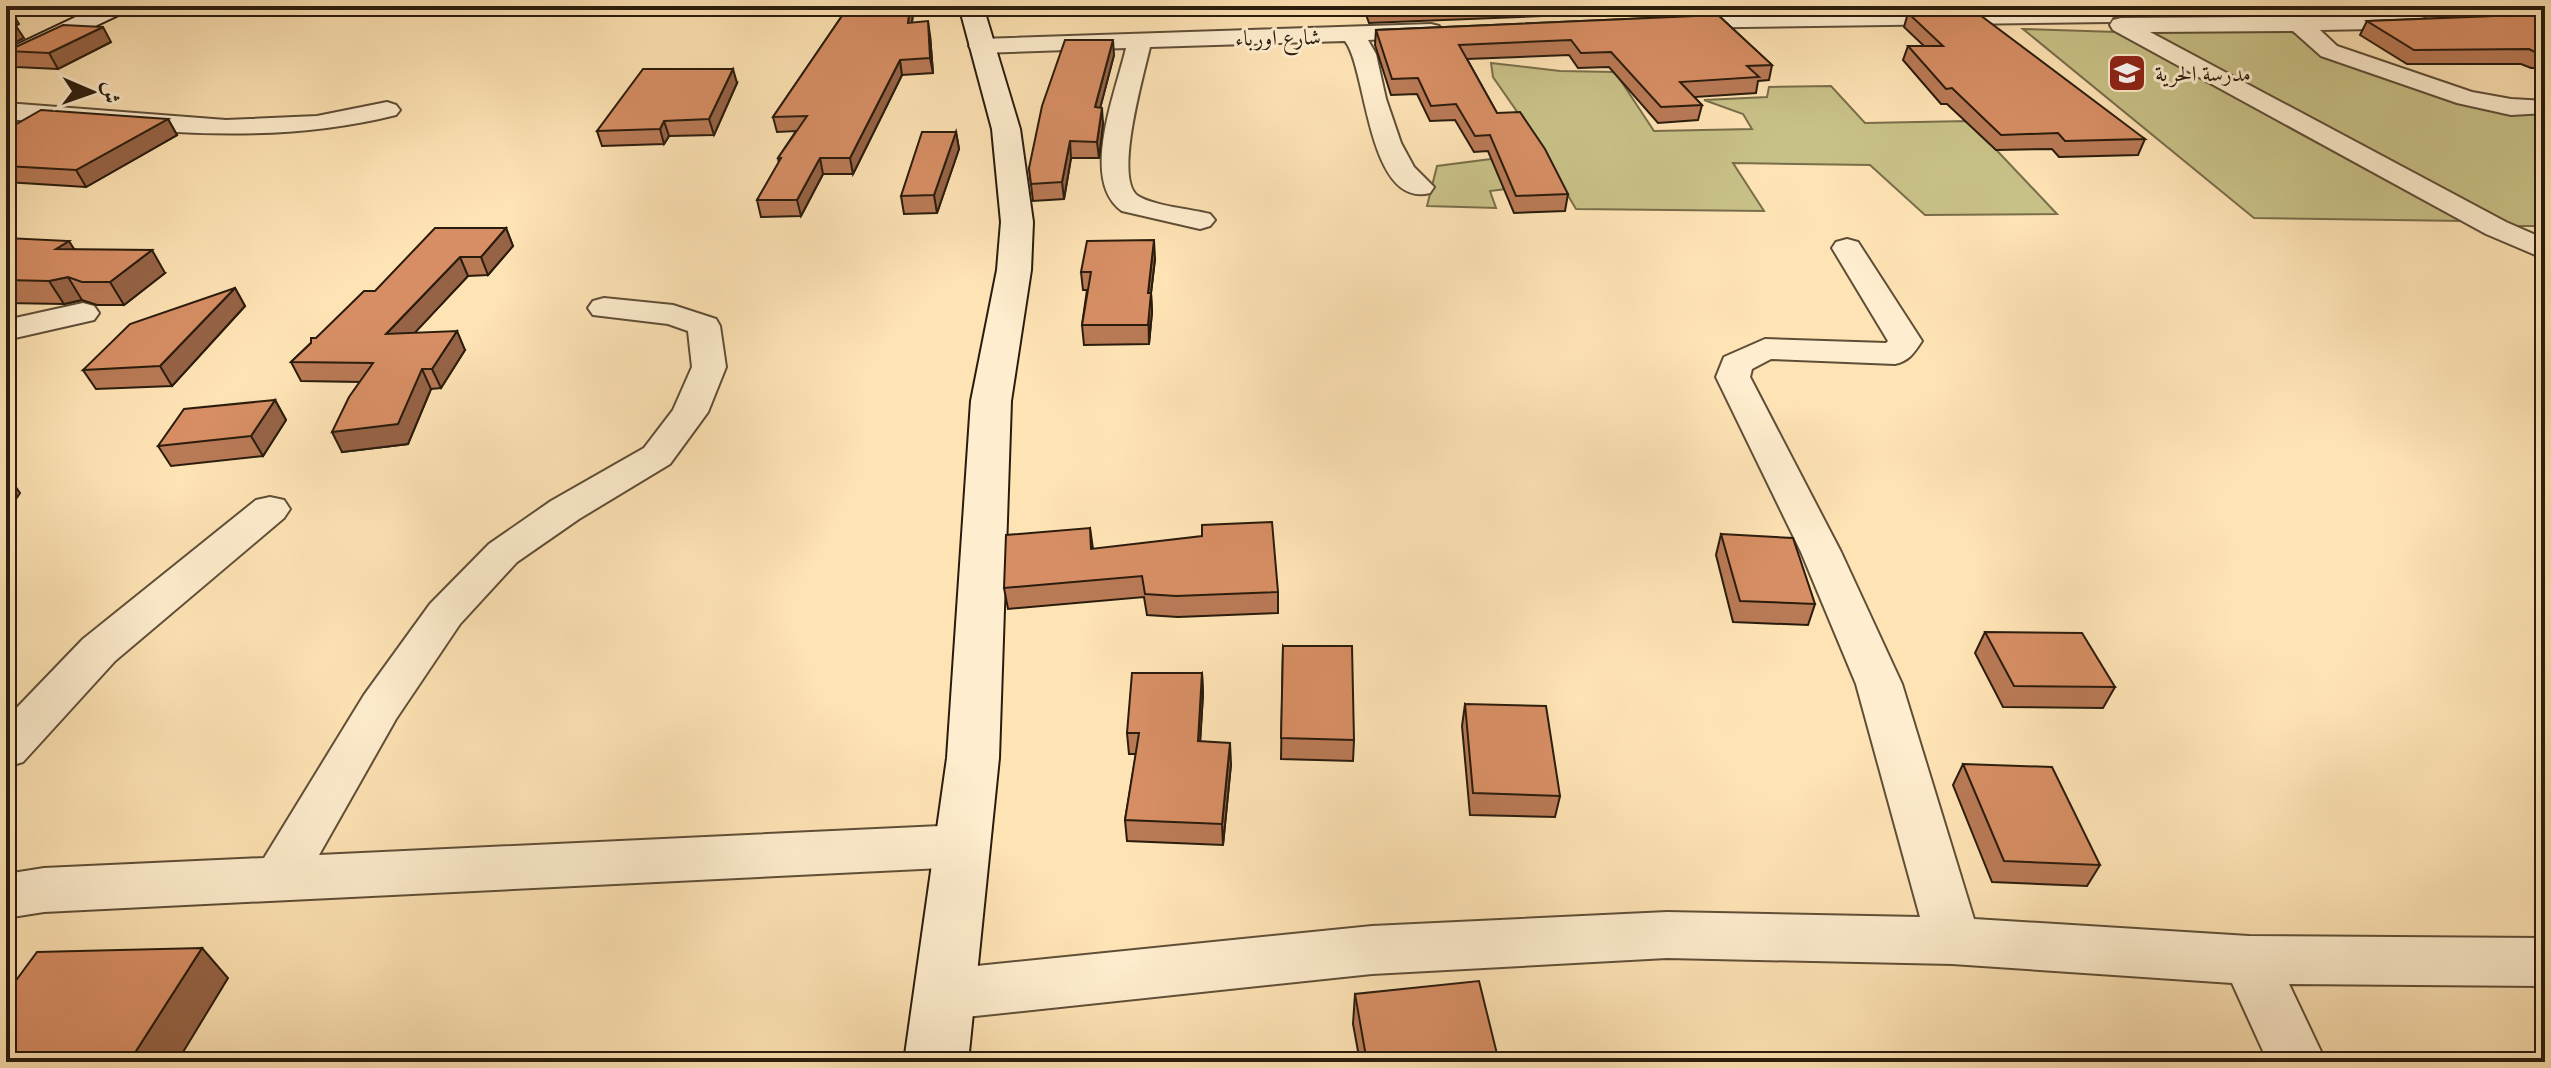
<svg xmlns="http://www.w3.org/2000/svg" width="2551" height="1068" font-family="'Libre Caslon Text',Amiri,serif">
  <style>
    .green { fill: #c8c187; stroke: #796e4a; stroke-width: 2 }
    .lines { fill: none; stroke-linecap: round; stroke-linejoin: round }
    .street-casing { stroke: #5f4e37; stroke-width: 4 }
    .secondary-casing { stroke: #2a1c0d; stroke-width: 4 }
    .street { fill: #feedce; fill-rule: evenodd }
    .secondary { fill: #feedce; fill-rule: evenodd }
    .wall { fill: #b97a56; stroke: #2a1c0d; stroke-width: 2 }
    .shaded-wall { fill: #966346; stroke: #2a1c0d; stroke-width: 2 }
    .building { fill: #d78e64; stroke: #2a1c0d; stroke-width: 2 }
    .labels { text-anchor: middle; stroke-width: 6; stroke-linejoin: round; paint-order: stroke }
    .far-street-label { font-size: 22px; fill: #2a1c0d; stroke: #feedce }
    .far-poi-label { font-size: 22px; fill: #2a1c0d; stroke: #feedce; text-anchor: start }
  </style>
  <rect width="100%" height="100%" fill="#fee3b4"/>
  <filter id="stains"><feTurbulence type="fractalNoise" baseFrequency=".0025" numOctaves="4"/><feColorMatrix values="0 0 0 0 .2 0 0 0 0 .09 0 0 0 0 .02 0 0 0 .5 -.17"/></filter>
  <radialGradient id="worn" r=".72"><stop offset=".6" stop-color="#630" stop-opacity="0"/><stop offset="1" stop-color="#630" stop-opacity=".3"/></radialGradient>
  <g class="green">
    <polygon points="2095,6 2371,6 2394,21 2125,23"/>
    <polygon points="2142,27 2282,27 2353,65 2538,111 2545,116 2545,226 2510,226"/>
    <polygon points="2023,29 2117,32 2466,221 2254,218"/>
    <polygon points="1491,63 1560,71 1615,72 1654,131 1752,129 1743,114 1704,100 1767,97 1769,87 1831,86 1865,123 1969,121 2057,214 1925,215 1870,165 1733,163 1764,211 1576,209 1560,182 1490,191 1496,208 1427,206 1437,166 1545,152 1493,77"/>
  </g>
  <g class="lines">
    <defs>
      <g id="street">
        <polygon points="2102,10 2113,17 2110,22 1671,28 1660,21 1671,14"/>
        <polygon points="2417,16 2425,18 2428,23 2425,28 2320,30 2337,46 2472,92 2511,99 2545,101 2545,113 2511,115 2457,103 2321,56 2293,31 2150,32 2506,222 2545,239 2545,259 2486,234 2113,30 2110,25 2113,20 2121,18"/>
        <path d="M1431,24L1439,26L1442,31L1439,36L1368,40L1376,54L1386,99L1401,143L1414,167L1434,187L1430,193C1367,209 1367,68 1345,41L1150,47C1144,74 1113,180 1138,196C1154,206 1191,209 1210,214L1215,220L1210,226L1200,229L1122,211C1079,181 1116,92 1126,48L981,53L973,51L969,46L973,41L981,39Z"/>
        <path d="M387,102L396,105L400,110L396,115C265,148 139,129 6,119V103L226,120L317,116Z"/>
        <path d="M1847,239L1858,242L1922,341C1914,353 1909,361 1895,364L1771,359L1752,369L1750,377L1841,552L1902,684L1974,919L2249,936L2545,938V986L2289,984L2326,1062H2268L2232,983L1952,964L1667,958L1372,974L947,1019L927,1012L919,994L927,976L947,969L1372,926L1667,912L1920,917L1856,684L1801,552L1716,377L1724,357L1765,339L1886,343L1888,341L1832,248L1836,242Z"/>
        <polygon points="604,298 673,305 716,319 720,326 726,367 708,412 670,464 579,519 517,562 460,624 396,719 319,855 962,825 980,831 987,846 980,861 962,867 44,912 6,918 6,874 44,868 264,858 364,695 430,604 489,544 551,501 644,448 673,410 692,367 688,331 668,324 593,315 588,308 593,301"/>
        <polygon points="83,303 94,306 99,313 94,320 6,340 6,320"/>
        <polygon points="270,497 284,500 290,509 284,518 115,661 23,762 6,767 6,719 83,639 256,500"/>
      </g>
      <g id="secondary">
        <polygon points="99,6 130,6 127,11 6,68 6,50"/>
        <polygon points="959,6 983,6 1020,129 1033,222 1031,270 1011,401 999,758 968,1062 904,1062 947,758 971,401 997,270 1001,222 992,129"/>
      </g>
    </defs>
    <use href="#street" class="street-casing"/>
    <use href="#secondary" class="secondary-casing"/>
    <use href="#street" class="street"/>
    <use href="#secondary" class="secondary"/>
  </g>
  <g class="wall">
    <polygon points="914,6 912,22 930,35 933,73 902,75 853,174 823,174 801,216 761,217 757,200 779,163 778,158 796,131 777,132 773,117 844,13"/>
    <polygon points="1363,6 1695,6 1694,10 1369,23"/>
    <polygon points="1883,6 1948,6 1948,8 1885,8"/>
    <polygon points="2466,6 2517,6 2473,9"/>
    <polygon points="2545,10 2545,68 2531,68 2521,64 2407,64 2360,35 2367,21 2515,15 2517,13"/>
    <polygon points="1908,13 2145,139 2138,155 2059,157 2052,149 1996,150 1947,104 1941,104 1903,60 1908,46 1924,46 1904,27"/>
    <polygon points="1718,15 1772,65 1769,80 1758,81 1756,93 1694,97 1702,105 1698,120 1658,123 1609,67 1578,68 1569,55 1467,59 1497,113 1568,194 1565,211 1514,213 1488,151 1474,152 1455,120 1430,121 1417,94 1391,95 1375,45 1376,30"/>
    <polygon points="111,42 58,69 16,67 7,51"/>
    <polygon points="1114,55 1100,108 1103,124 1099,158 1071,158 1064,199 1033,201 1029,168"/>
    <polygon points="737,83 714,135 669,136 664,144 602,146 597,131"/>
    <polygon points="168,119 177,135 86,187 6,182 6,126"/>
    <polygon points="956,132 959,149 937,213 904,214 901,196"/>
    <polygon points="506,228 513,246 488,275 468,276 414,333 465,350 441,388 431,389 408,444 342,452 360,382 301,381 291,362 316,338 375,291"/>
    <polygon points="6,238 74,249 165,273 124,305 97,305 82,300 64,304 6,303"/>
    <polygon points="1155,259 1151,293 1152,312 1149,344 1084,345 1082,325 1087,290 1083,290 1081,272"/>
    <polygon points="235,288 245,306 172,386 96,389 83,370"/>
    <polygon points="275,400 286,420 263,456 171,466 158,446"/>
    <polygon points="1090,528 1093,549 1278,592 1278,613 1178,617 1147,615 1144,597 1008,609 1004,588"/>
    <polygon points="1721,534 1815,604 1808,625 1733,622 1716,555"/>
    <polygon points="1985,632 2115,687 2103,708 2003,707 1975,653"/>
    <polygon points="1283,646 1354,740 1353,761 1281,759"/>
    <polygon points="1202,673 1203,694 1200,741 1231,764 1223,845 1127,841 1125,820 1136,754 1129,754 1127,733"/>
    <polygon points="1465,704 1560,796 1555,817 1470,815 1462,726"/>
    <polygon points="1963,764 2100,865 2087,886 1992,882 1953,785"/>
    <polygon points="1355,994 1499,1062 1360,1062 1353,1024"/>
  </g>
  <g class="shaded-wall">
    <polygon points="910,6 914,6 910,37 908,23"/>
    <polygon points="11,11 19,24 16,26 24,38 6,47 6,13"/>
    <polygon points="928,21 930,35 933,73 930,58"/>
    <polygon points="103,27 111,42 58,69 49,53"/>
    <polygon points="1113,40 1114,55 1096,124 1095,107"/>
    <polygon points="900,60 902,75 853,174 850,158"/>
    <polygon points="733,69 737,83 714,135 709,119"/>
    <polygon points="1102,108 1103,124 1099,158 1097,142"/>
    <polygon points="168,119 177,135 86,187 76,170"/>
    <polygon points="664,121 669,136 664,144 660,129"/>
    <polygon points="956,132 959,149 937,213 934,195"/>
    <polygon points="1070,141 1071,158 1064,199 1062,182"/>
    <polygon points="820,158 823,174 801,216 797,200"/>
    <polygon points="506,228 513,246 488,275 481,257"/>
    <polygon points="1154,240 1155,259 1151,293 1152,312 1149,344 1148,293"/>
    <polygon points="69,241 83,263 56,249"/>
    <polygon points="152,250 165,273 124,305 110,282"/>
    <polygon points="460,257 468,276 395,354 386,334"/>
    <polygon points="68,277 82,300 64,304 49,281"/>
    <polygon points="235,288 245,306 172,386 160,366"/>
    <polygon points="457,331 465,350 441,388 432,369"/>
    <polygon points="422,369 431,389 408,444 342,452 332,432"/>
    <polygon points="275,400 286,420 263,456 251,436"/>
    <polygon points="6,473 20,493 6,514"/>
    <polygon points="1202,673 1203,694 1199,763 1198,741"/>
    <polygon points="1230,743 1231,764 1223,845 1222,824"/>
    <polygon points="202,948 228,978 177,1062 129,1062"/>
  </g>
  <g class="building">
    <polygon points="845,6 910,6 908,23 928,21 930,58 900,60 850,158 820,158 797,200 757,200 781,158 778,158 807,116 773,117 844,13"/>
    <polygon points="1368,6 1483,6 1369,10"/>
    <polygon points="2545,10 2545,54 2539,54 2529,49 2414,50 2367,21 2521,15 2517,13"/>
    <polygon points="1976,12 2145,139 2065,141 2058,133 2001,135 1952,88 1946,89 1908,46 1943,46 1908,13"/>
    <polygon points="1718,15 1772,65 1747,66 1759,77 1680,82 1702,105 1661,107 1611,52 1581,53 1571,40 1459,45 1497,113 1520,112 1545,149 1568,194 1516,196 1490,135 1475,136 1456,104 1431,106 1418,78 1392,79 1376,30"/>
    <polygon points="6,24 16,25 6,29"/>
    <polygon points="63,25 103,27 49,53 7,51"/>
    <polygon points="1065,40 1113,40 1095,107 1102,108 1097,142 1070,141 1062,182 1031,184 1029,168 1042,106"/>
    <polygon points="643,69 733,69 709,119 664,121 660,129 597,131"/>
    <polygon points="41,110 168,119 76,170 6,166 6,126 13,126"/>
    <polygon points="922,132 956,132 934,195 901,196"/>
    <polygon points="435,228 506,228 481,257 460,257 386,334 457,331 432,369 422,369 398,424 332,432 349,397 373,363 291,362 311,343 311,338 316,338 364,291 375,291"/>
    <polygon points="6,238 69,241 56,249 152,250 110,282 82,282 68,277 49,281 6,280"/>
    <polygon points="1154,240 1148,293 1151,293 1148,325 1082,325 1091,272 1081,272 1087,241"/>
    <polygon points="235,288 160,366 83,370 130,324"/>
    <polygon points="275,400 251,436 158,446 184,409"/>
    <polygon points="1272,522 1278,592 1176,596 1145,594 1142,576 1004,588 1006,535 1090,528 1091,549 1202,536 1202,525"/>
    <polygon points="1721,534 1793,538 1815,604 1740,601"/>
    <polygon points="1985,632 2082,633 2115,687 2014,686"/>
    <polygon points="1283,646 1352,646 1354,740 1281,738"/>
    <polygon points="1132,673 1202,673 1198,741 1230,743 1222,824 1125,820 1139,733 1127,733"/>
    <polygon points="1465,704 1546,706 1560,796 1473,793"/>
    <polygon points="1963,764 2052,767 2100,865 2004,861"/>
    <polygon points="202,948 129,1062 6,1062 6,994 37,952"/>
    <polygon points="1479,981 1499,1062 1367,1062 1355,994"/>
  </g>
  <defs>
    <symbol id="school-square" viewBox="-11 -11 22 22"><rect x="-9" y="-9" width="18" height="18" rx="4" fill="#8f2418" stroke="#feedce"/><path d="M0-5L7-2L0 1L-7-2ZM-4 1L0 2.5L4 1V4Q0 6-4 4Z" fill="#fff"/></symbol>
  </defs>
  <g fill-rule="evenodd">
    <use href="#school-square" x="2105" y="51" width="44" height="44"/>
  </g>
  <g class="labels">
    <g class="far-street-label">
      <text transform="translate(1278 37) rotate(-1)" y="8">شارع اورباء</text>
    </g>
    <g class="far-poi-label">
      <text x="2155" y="81">مدرسة الحرية</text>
    </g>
  </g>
  <rect width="2551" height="1068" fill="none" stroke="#fee3b4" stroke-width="32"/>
  <rect x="8" y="8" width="2535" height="1052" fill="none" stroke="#2a1c0d" stroke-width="4"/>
  <rect x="16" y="16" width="2519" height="1036" fill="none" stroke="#2a1c0d" stroke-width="2"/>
  <g transform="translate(92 92) rotate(92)" stroke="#feedce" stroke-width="6" paint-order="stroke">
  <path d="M0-6L14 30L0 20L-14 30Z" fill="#2a1c0d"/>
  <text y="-12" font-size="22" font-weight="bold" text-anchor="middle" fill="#2a1c0d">ش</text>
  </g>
  <rect width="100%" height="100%" filter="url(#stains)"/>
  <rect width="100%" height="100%" fill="url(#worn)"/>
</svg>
